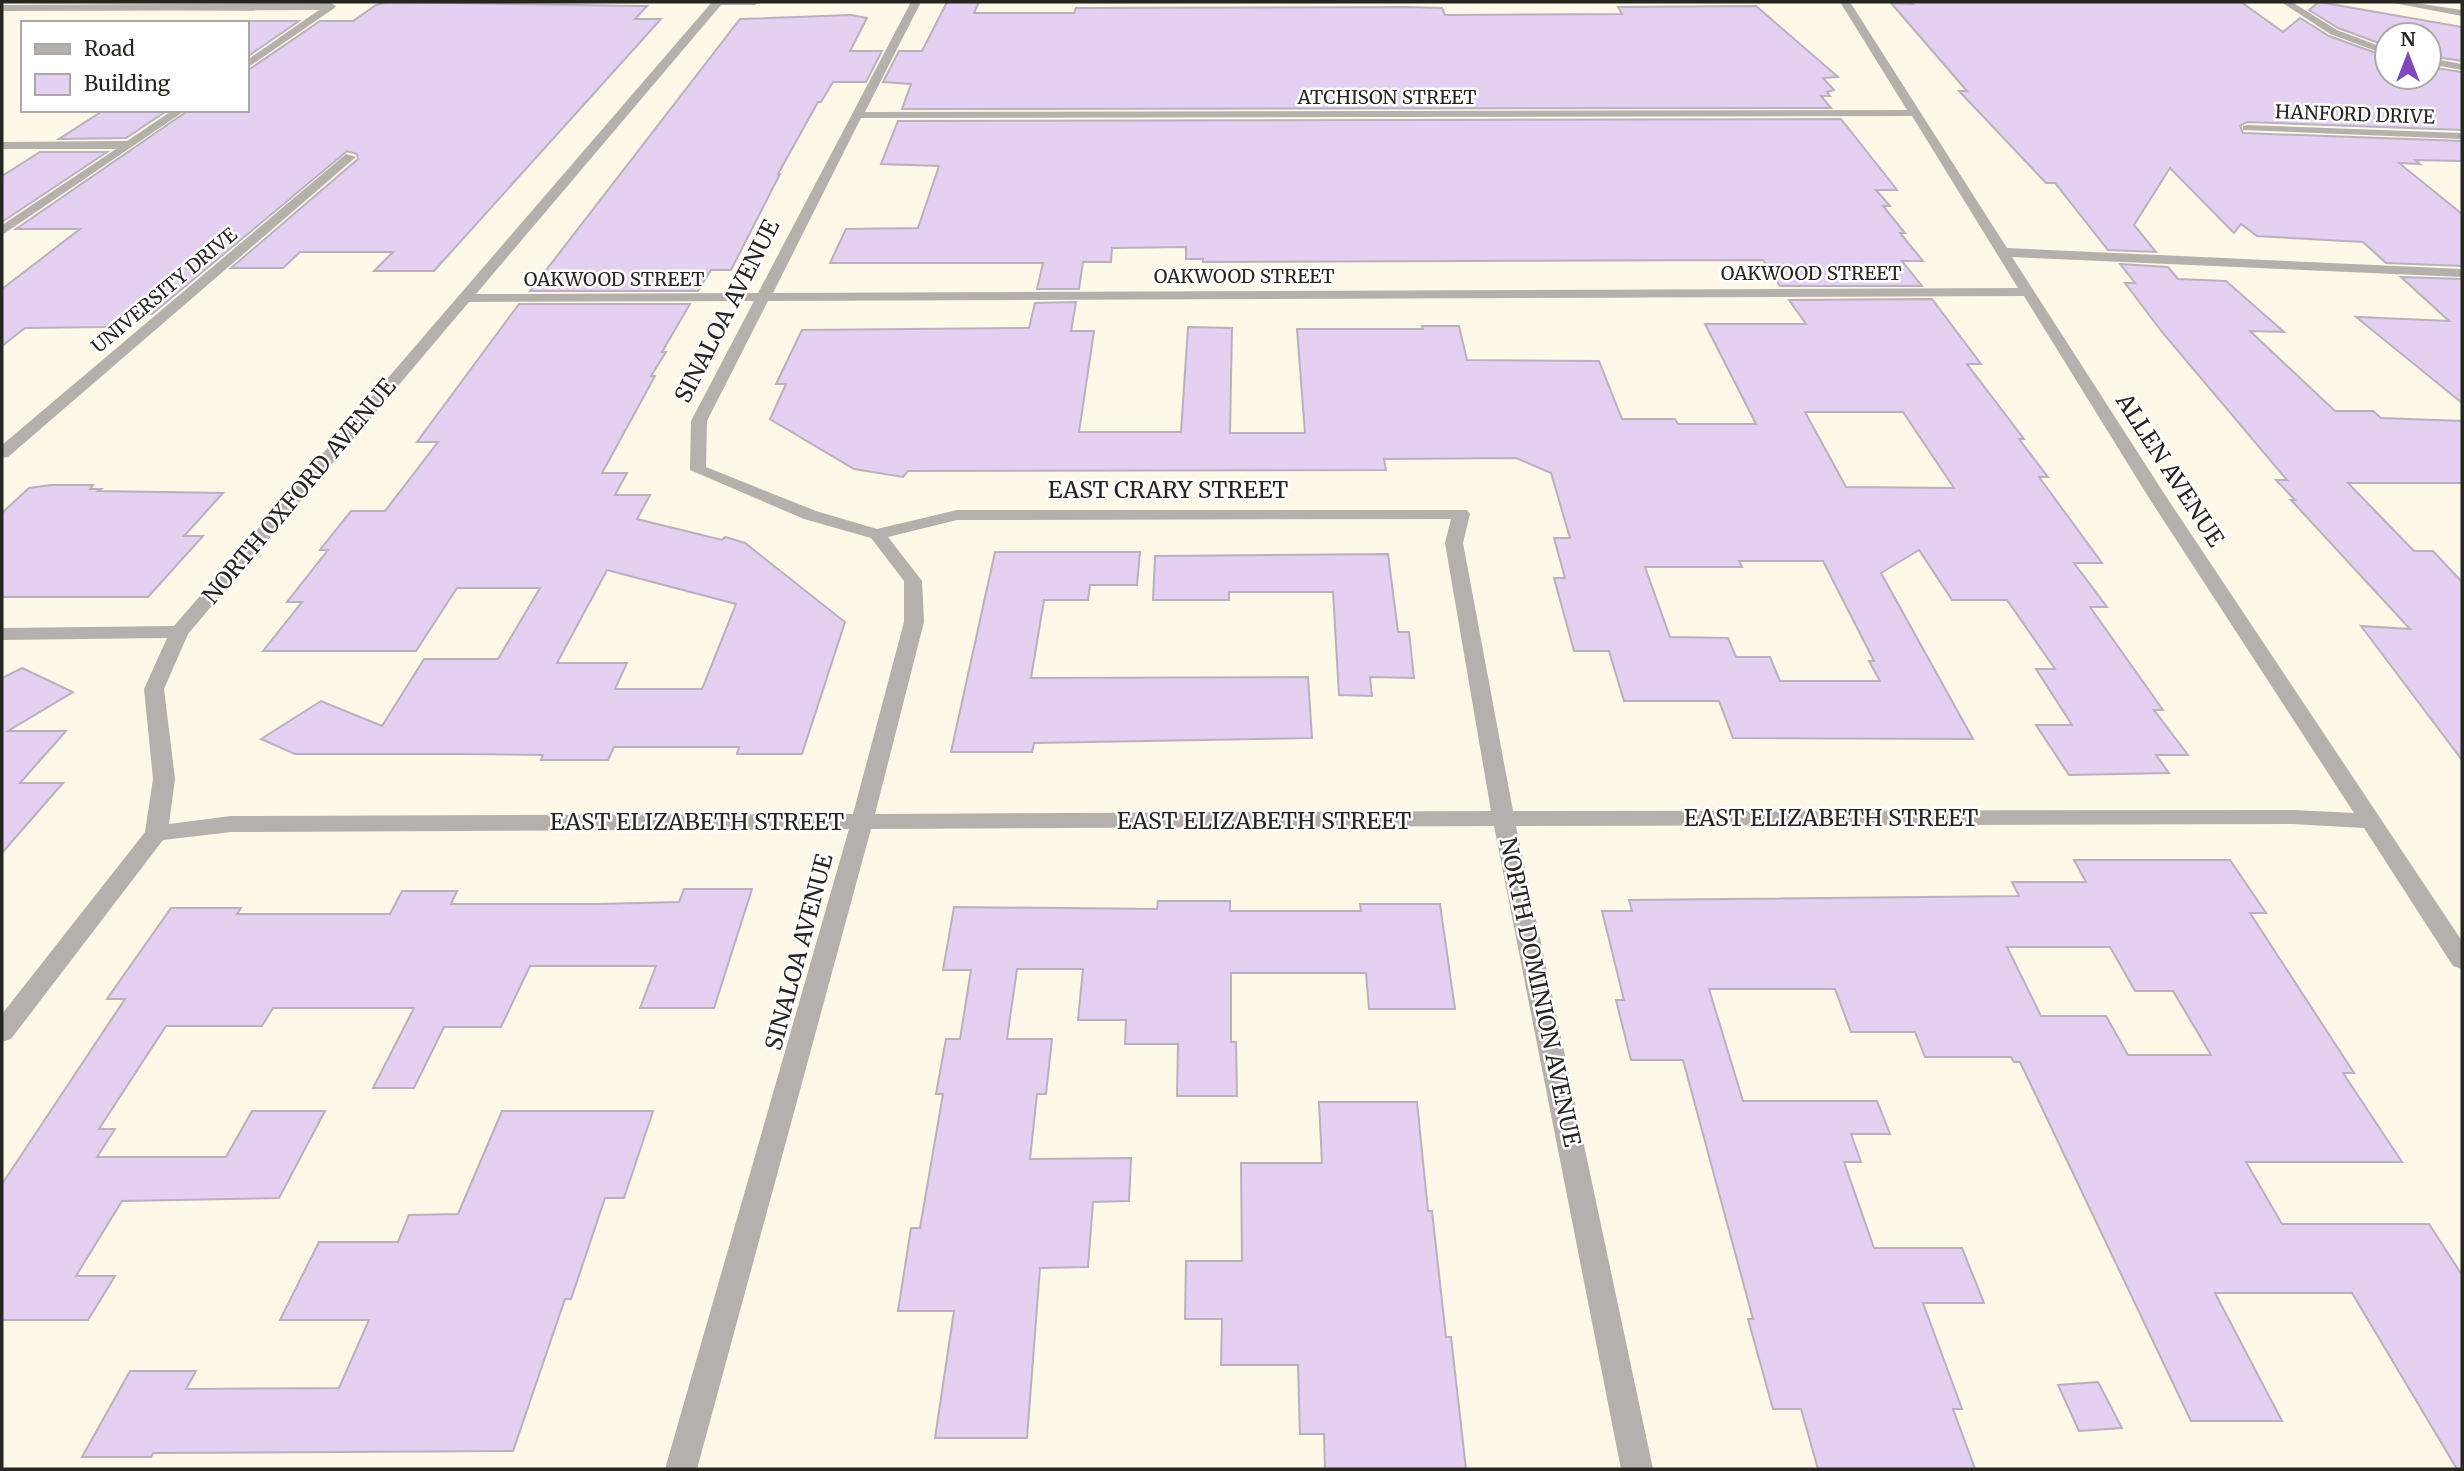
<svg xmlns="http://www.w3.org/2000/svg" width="2464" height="1471" font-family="Merriweather,serif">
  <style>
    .building { fill: #e4d0f1; stroke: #b9b1be; stroke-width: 2; fill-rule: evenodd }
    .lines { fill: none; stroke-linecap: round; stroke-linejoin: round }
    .minor { fill: #b5b0ab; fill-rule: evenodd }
    .labels { text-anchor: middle; stroke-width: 5; stroke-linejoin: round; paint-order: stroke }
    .far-street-label { font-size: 19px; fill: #27251f; stroke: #fff }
    .street-label { font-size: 23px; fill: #27251f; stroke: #fff }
  </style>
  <rect width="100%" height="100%" fill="#fdf8e8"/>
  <g class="building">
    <polygon points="388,2 640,6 647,6 635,19 661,19 434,271 374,271 393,252 300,252 283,268 231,268 358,159 357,154 347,151 152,314 126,314 105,327 25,328 2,346 2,289 80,229 16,229 189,110 247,110 247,71 320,21 353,21 376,5"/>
    <polygon points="947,2 979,2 974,13 1074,13 1076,8 1406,7 1442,8 1445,15 1622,14 1618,7 1756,6 1838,77 1823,78 1834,90 1827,92 1830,96 1821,96 1831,108 902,109 911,84 883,82 899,51 922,51"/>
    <polygon points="1912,2 2241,2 2283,32 2300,18 2329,36 2387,57 2387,77 2429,77 2429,67 2462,72 2462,130 2247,122 2240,126 2243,133 2462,141 2462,161 2415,160 2420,164 2399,163 2462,214 2462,266 2386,263 2363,242 2257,236 2241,224 2234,233 2170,168 2134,225 2156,252 2108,250 2055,183 2046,183 1959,91 1967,91 1891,3 1913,4"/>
    <polygon points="2319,2 2462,27 2462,61 2429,56 2429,35 2387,35 2387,46 2338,28 2309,10"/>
    <polygon points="851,15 867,18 850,51 882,51 866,82 833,82 821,102 818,102 778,174 780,174 731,270 711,270 698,291 530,291 740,19"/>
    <polygon points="247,21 299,21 247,57"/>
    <polygon points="104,110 168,110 126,138 59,139"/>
    <polygon points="1841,119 1894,186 1897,190 1876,190 1890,206 1883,206 1905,233 1900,233 1923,261 1902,261 1922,286 1780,286 1763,260 1203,262 1203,259 1186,259 1186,247 1112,248 1111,262 1083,262 1079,289 1037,289 1043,263 830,263 846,229 918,228 939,166 881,164 898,121"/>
    <polygon points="40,152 107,152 2,222 2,176"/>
    <polygon points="2120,264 2168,267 2178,279 2226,281 2284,332 2250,331 2335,411 2373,411 2381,418 2462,421 2462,483 2348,483 2414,551 2433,551 2462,582 2462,760 2361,626 2410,629 2291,500 2295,500 2276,480 2287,480 2162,332 2125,283 2135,283"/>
    <polygon points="2401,277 2462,279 2462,403 2356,317 2449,321"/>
    <path d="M1932,299L1981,364H1967L2024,439H2019L2048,477H2039L2102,563H2074L2107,607H2090L2163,710H2154L2188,755H2156L2169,773L2069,775L2036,725H2072L2036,669H2055L2007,600H1952L1919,550L1881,573L1973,739L1733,738L1719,701H1624L1609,651H1574L1554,578H1565L1554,538H1570L1551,473L1516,458L1384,459L1386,470L908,471L903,477L854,469L770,419L786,384H776L802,330L1029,328L1035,303L1076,302L1071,331H1094L1079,432H1181L1188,327L1232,328L1230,433H1305L1297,329H1423L1422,326H1459L1467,360L1599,361L1622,419H1675L1678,424H1756L1705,324H1806L1789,300ZM1805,412H1903L1954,488L1846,487ZM1739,561H1823L1874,661H1869L1880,681H1780L1770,657H1736L1728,638L1670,637L1645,567H1742Z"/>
    <path d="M519,304H690L662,352H666L651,376H655L602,473H627L615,495H650L637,519L722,540L725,537L745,543L845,622L802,754H737L739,747H614L608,760H541L543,755L461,754H295L261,739L321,701L382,726L424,659H498L540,588H457L416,651H263L302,602H287L328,550H320L351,511H385L438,442H417ZM607,570L736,604L702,689H615L627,663H557Z"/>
    <polygon points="51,485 93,485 90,489 101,489 98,491 223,493 184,536 203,536 148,597 2,597 2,513 29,488"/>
    <polygon points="995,552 1140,552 1137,585 1090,585 1088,600 1044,600 1031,678 1308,677 1312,738 1034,743 1032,752 951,752"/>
    <polygon points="1388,554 1398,632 1409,632 1414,678 1370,677 1372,696 1339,695 1333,592 1229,592 1229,600 1153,600 1155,556"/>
    <polygon points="22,668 73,692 8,731 66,731 20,783 63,783 2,853 2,678"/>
    <path d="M2074,860H2230L2266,913H2250L2354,1073H2343L2402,1162H2246L2282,1224H2429L2462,1275V1469H2457L2352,1293H2215L2282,1421H2191L2020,1062H2014L2011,1057H1925L1915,1032H1851L1835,989H1709L1743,1101H1877L1890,1134H1851L1861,1162H1844L1874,1248H1962L1984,1303H1923L1962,1409H1953L1975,1469H1818L1801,1409H1773L1748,1319H1753L1683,1060H1631L1616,1000H1624L1602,911H1632L1629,900L2019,896L2012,882H2086ZM2007,947H2110L2135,991H2173L2211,1055H2128L2106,1016H2041Z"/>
    <polygon points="684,889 752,889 714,1008 640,1008 656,966 530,966 501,1027 444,1027 414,1088 373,1088 414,1008 273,1008 262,1026 166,1026 99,1129 115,1129 97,1157 226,1157 252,1111 325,1111 279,1198 122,1201 76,1276 115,1276 88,1320 2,1320 2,1184 125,999 107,999 171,908 241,908 237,914 390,914 402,891 457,891 451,904 598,904 679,902"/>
    <polygon points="1158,901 1230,901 1230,911 1361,911 1360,904 1440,904 1455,1009 1369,1009 1366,973 1231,973 1231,1042 1236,1042 1237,1096 1177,1096 1178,1044 1125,1044 1126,1020 1078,1020 1083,969 1017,969 1007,1039 1052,1039 1046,1094 1037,1094 1030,1159 1131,1158 1129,1201 1093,1202 1088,1267 1040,1268 1027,1438 935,1438 954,1311 898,1311 911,1228 920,1228 943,1094 936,1094 946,1039 960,1039 971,970 943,970 954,907 1157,909"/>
    <polygon points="1319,1102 1417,1102 1428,1211 1432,1211 1446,1337 1451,1337 1466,1469 1325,1469 1324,1434 1300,1434 1298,1365 1221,1365 1222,1319 1185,1319 1186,1261 1242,1261 1241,1163 1322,1163"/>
    <polygon points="502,1111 653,1111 624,1198 605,1198 571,1299 565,1299 513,1451 153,1453 151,1457 82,1457 130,1371 196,1371 186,1389 339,1388 369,1320 280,1320 319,1242 398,1242 409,1215 458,1214"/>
    <polygon points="2098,1382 2122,1428 2079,1431 2058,1385"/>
  </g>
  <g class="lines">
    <g class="minor">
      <path d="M712,2H760L755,5H721L476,294L758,293L911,2H921L865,112L1907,110L1840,2H1850L2007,248L2462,269V277L2012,257L2167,498L2462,941V969L2453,966L2364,828L2293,824L1516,826L1653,1469H1621L1494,826L871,829L697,1469H665L849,829L231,832L163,840L11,1039L2,1042V1014L145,832L153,779L144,689L167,638L2,640V628L174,626ZM1912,116L2018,288L773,293L861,118ZM2024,296L2149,498L2354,813L2293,810L1513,811L1463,543L1470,514L1467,510H957L877,529L816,511L706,467L707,421L768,301ZM754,301L691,421L690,470L804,519L871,538L904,581V622L853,814L231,816L169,824L175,779L164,689L188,634L469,302ZM1451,519L1445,543L1491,811L875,814L924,622L922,581L888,537L957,520Z"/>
      <polygon points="2281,2 2292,2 2337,30 2387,49 2387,55 2330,34"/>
      <polygon points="2388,2 2409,2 2462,10 2462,16"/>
      <polygon points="331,3 336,6 333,9 247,68 247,60 319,10 2,11 2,5"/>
      <polygon points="2429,58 2462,64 2462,70 2429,64"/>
      <polygon points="173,110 186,110 2,235 2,225 116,149 2,149 2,142 127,141"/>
      <polygon points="2247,125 2462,133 2462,139 2243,130 2243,126"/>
      <polygon points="346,154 356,157 8,457 2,458 2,445"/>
    </g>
  </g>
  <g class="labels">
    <g class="far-street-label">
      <text x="1387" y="104">ATCHISON STREET</text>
      <text transform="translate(2355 114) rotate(2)" y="7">HANFORD DRIVE</text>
      <text x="1811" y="280">OAKWOOD STREET</text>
      <text x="1244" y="283">OAKWOOD STREET</text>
      <text x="614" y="286">OAKWOOD STREET</text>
      <text transform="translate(164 290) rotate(-40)" y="7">UNIVERSITY DRIVE</text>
    </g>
    <g class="street-label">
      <text transform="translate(727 311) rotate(-63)" y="8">SINALOA AVENUE</text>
      <text transform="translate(2170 470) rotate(57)" y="8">ALLEN AVENUE</text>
      <text x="1168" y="498">EAST CRARY STREET</text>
      <text transform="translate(299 491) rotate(-50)" y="8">NORTH OXFORD AVENUE</text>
      <text x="1831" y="826">EAST ELIZABETH STREET</text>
      <text x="1264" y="829">EAST ELIZABETH STREET</text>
      <text x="697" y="830">EAST ELIZABETH STREET</text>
      <text transform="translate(799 952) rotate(-75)" y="8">SINALOA AVENUE</text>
      <text transform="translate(1540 992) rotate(78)" y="8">NORTH DOMINION AVENUE</text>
    </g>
  </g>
  <rect width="2464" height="1471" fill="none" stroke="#27251f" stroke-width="7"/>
  <rect x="21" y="21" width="228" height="91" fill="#ffffff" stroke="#a9a8a5" stroke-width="2"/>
  <rect x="35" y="44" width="35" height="10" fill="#b5b0ab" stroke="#a9a8a5" stroke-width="2"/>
  <text x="84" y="56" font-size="21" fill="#27251f">Road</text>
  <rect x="35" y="74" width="35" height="21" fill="#e4d0f1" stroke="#a9a8a5" stroke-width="2"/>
  <text x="84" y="91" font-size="21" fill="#27251f">Building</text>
  <g transform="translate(2408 56)"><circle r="33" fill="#ffffff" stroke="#a9a8a5" stroke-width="2"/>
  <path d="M0-5L12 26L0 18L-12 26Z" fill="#8048bf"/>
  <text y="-10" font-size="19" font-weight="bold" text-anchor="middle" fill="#27251f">N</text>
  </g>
</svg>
